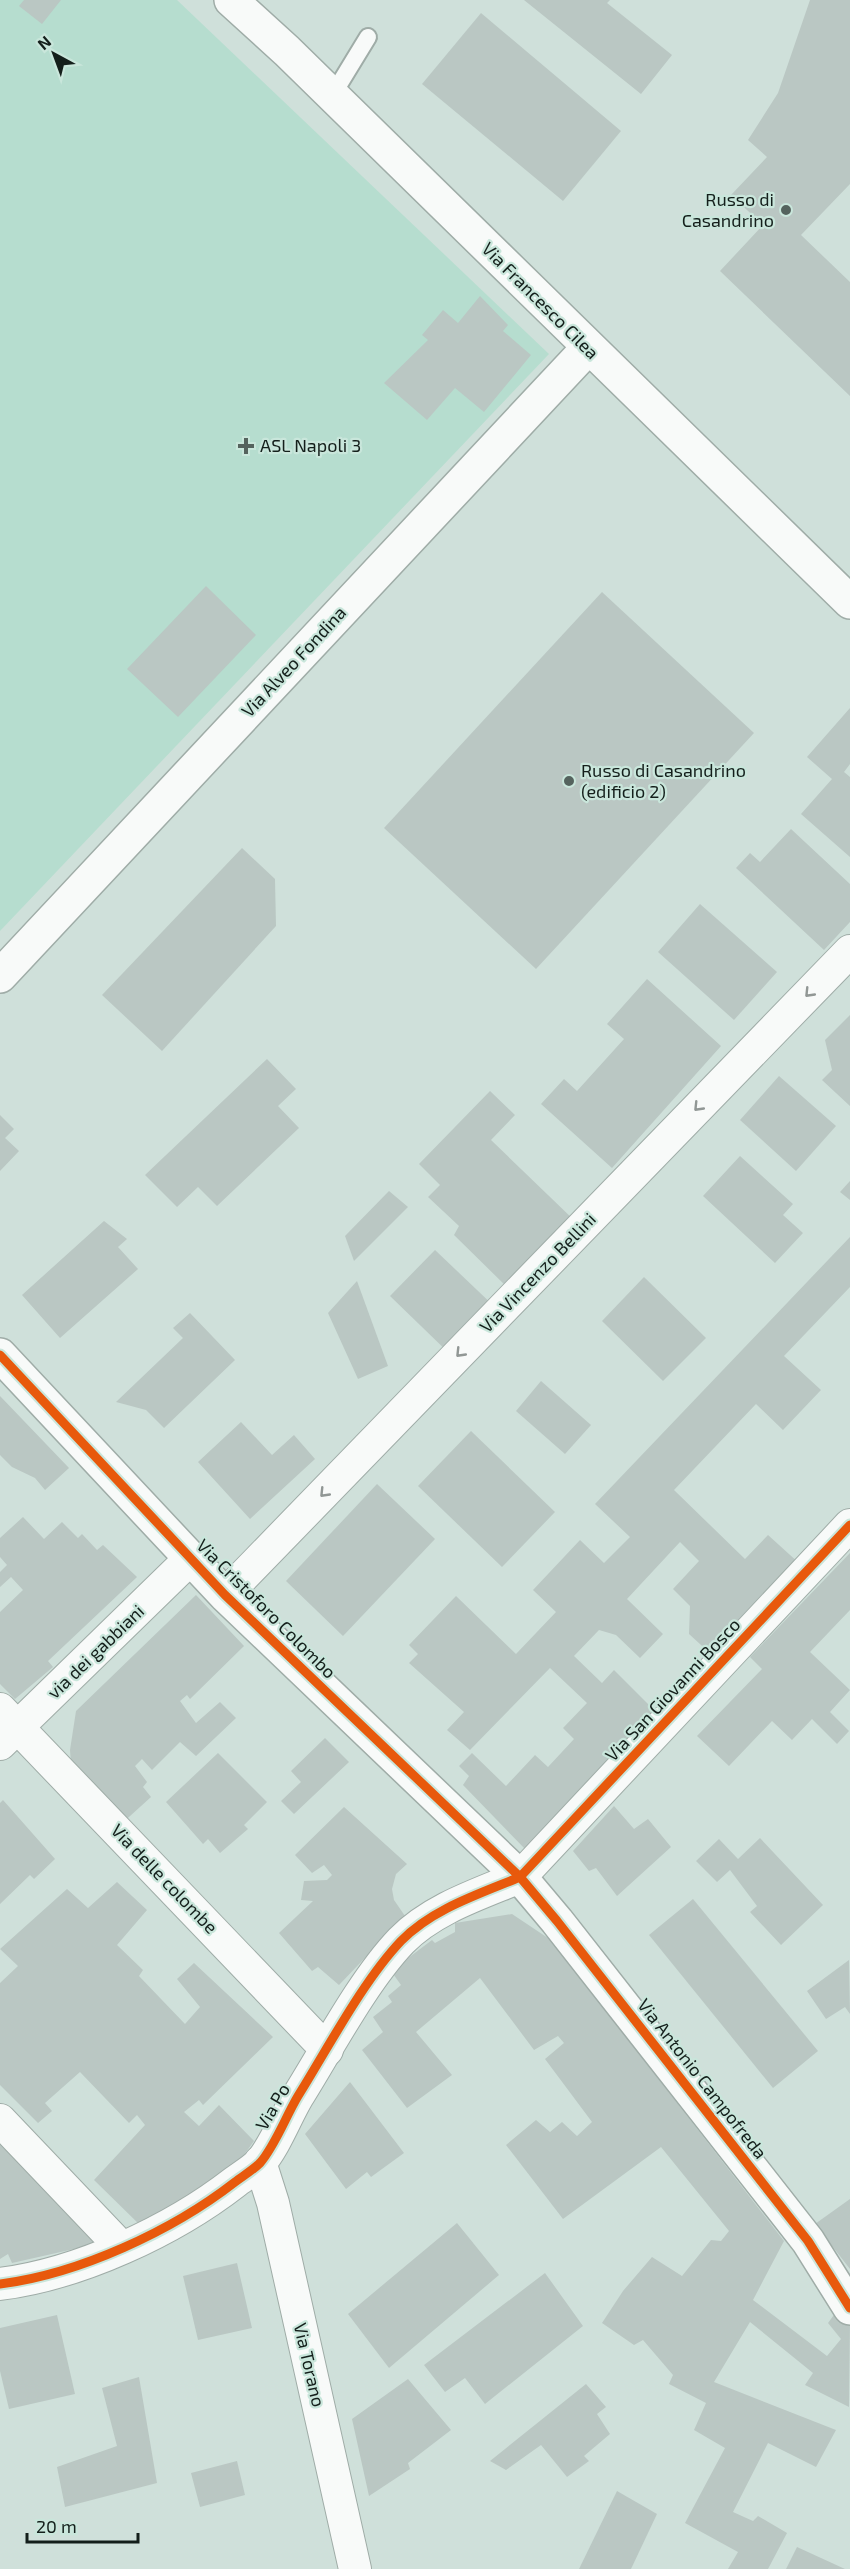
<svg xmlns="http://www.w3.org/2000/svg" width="850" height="2569" font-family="'Exo 2',sans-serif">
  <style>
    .green { fill: #b6ddcf }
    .building { fill: #bac7c3 }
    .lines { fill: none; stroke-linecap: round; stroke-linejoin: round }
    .service-casing { stroke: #9faca7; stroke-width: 20 }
    .minor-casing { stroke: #9faca7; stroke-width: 34 }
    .tertiary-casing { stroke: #9faca7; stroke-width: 36 }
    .service { stroke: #f8faf9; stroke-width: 16 }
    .minor { stroke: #f8faf9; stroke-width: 32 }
    .tertiary { stroke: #f8faf9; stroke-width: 33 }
    .cycleway-casing { stroke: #c9e6db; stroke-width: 13 }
    .cycleway { stroke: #e8590c; stroke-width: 9 }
    .oneway { stroke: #919795 }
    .poi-dot { fill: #55635e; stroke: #c9e6db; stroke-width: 2 }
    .labels { text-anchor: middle; stroke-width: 4.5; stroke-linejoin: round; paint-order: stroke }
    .poi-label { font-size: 18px; fill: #141f1b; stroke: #c9e6db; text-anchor: start }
    .street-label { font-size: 18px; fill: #141f1b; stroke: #c9e6db }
  </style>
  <rect width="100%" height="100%" fill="#cfe0da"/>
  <polygon class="green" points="0,0 177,0 549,354 0,931"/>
  <g class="building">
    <polygon points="24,0 61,0 42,24 19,6"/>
    <polygon points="524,0 610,0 607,3 672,55 641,94"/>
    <polygon points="810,0 850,0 850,184 801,235 850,282 850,396 720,271 763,225 731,195 767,157 748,140 778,93"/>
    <polygon points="481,13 621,131 563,201 422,84"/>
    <polygon points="480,296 508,325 503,331 531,355 484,412 455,388 427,420 384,383 428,340 422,335 443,310 458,323"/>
    <polygon points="206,586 256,635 178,717 127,669"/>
    <polygon points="602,592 754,733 536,969 384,828"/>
    <polygon points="850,708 850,764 844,772 850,777 850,857 801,814 832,779 807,757"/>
    <polygon points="791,829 850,884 850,922 824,950 736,868 750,853 760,862"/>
    <polygon points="242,848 275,879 276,926 162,1051 102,995"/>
    <polygon points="700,904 777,972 734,1020 658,952"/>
    <polygon points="647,979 721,1046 612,1168 541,1104 564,1079 577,1091 624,1039 607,1024"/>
    <polygon points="850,1015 850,1106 822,1080 832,1070 825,1040"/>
    <polygon points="267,1059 296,1089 278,1106 299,1128 217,1206 198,1187 177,1207 145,1175"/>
    <polygon points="779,1076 836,1126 796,1171 740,1120"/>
    <polygon points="490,1091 515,1115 491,1140 576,1222 510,1290 454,1235 459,1226 428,1197 440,1185 419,1164"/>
    <polygon points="0,1115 14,1129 5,1138 19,1151 0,1171"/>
    <polygon points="740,1156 793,1204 783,1215 803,1233 775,1263 703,1196"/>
    <polygon points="850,1181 850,1200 840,1192"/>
    <polygon points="389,1191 408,1207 354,1261 345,1236"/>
    <polygon points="104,1221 127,1239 118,1247 138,1269 60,1338 22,1295"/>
    <polygon points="850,1237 850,1287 784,1356 821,1390 783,1430 756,1404 674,1490 745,1559 768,1535 800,1564 712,1655 689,1634 690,1606 673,1589 699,1561 680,1542 627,1599 663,1634 640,1658 616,1635 599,1630 574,1656 602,1683 614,1670 656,1712 525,1849 463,1785 469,1776 459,1766 472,1753 506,1786 535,1755 548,1767 574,1739 563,1728 587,1703 550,1668 470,1750 447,1730 464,1712 409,1663 418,1654 409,1645 456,1596 516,1654 556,1612 533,1590 580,1540 604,1563 630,1537 595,1504"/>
    <polygon points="435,1250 498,1310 453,1357 390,1296"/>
    <polygon points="644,1277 706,1338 663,1381 602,1321"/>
    <polygon points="357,1281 388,1366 358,1379 328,1313"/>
    <polygon points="190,1313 235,1360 164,1428 146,1410 116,1402 183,1338 173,1328"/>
    <polygon points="541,1381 591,1425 565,1454 516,1411"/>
    <polygon points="0,1396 69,1468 45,1490 35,1478 12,1467 0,1455"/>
    <polygon points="241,1422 272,1455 294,1435 315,1459 250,1519 198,1462"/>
    <polygon points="471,1431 555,1512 502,1567 418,1486"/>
    <polygon points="377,1484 435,1539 343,1636 286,1581"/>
    <polygon points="23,1517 44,1539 62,1522 78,1538 82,1534 97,1550 103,1545 137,1577 48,1661 53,1667 15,1699 0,1684 0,1612 23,1590 11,1577 0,1587 0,1572 7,1565 0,1557 0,1538"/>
    <polygon points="850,1553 850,1610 810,1652 850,1690 830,1712 849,1731 837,1744 812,1719 792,1740 772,1721 729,1766 697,1736 762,1669 750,1657"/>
    <polygon points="196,1595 244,1646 190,1699 187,1695 180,1701 196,1723 220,1702 236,1718 196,1756 180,1742 152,1770 142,1759 135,1766 147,1782 143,1787 151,1797 119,1826 72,1776 70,1750 76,1711"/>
    <polygon points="325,1738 349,1762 294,1814 281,1801 301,1782 291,1771"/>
    <polygon points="218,1753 267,1802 244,1825 248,1829 220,1853 208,1839 203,1844 166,1802"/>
    <polygon points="3,1800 55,1859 34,1879 30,1875 0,1904 0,1803"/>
    <polygon points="614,1806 634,1829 648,1819 671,1847 617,1896 596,1868 589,1871 573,1851"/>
    <polygon points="344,1807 407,1864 396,1874 392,1889 394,1900 405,1916 339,1985 318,1967 312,1971 279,1933 313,1901 301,1900 304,1881 327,1880 332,1875 324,1865 312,1873 295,1855"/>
    <polygon points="760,1838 823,1905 781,1945 750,1912 757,1906 730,1870 717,1882 696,1861 719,1839 738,1859"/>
    <polygon points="117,1882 147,1910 117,1945 143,1970 139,1976 185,2024 200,2007 177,1979 194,1963 273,2037 203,2105 199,2100 184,2112 199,2126 219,2105 254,2141 236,2166 142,2227 94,2180 145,2125 137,2115 129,2123 80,2072 45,2103 52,2111 38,2123 0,2085 0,1983 18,1966 0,1949 67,1889 88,1908"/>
    <polygon points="693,1899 818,2051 773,2088 649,1935"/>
    <polygon points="512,1914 551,1940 784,2241 753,2300 827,2356 841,2339 828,2323 839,2308 850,2322 849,2407 805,2385 813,2373 750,2322 714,2382 836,2430 816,2467 768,2443 733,2512 753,2521 758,2516 787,2533 768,2569 728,2569 738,2552 685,2523 725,2448 694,2430 706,2403 669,2384 673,2375 643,2340 634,2345 602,2323 623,2291 652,2257 682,2276 711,2240 721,2241 729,2231 661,2147 563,2219 506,2145 536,2120 550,2132 562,2122 577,2136 592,2122 545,2059 564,2043 558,2036 534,2050 480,1978 416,2032 452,2075 407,2108 362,2050 383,2032 373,2017 392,2002 388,1996 401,1985 391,1971 432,1940 435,1943 455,1932 455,1923"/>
    <polygon points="849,1960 850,2014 845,2007 826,2019 807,1991"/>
    <polygon points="350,2082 404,2153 371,2177 367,2172 346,2189 305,2134"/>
    <polygon points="0,2133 105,2242 12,2263 8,2254 0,2259"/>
    <polygon points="850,2199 850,2269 815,2224"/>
    <polygon points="457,2223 499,2275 389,2368 348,2314"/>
    <polygon points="237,2263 252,2328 198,2340 183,2276"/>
    <polygon points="545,2273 583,2326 485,2404 465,2378 445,2392 424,2365"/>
    <polygon points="57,2315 75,2394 9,2409 0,2371 0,2328"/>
    <polygon points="139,2377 157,2483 65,2507 57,2467 117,2446 102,2388"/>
    <polygon points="408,2379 451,2430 408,2463 410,2469 369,2496 352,2419"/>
    <polygon points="586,2384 606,2407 597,2414 610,2434 584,2456 589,2461 567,2477 541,2445 506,2470 490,2461"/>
    <polygon points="237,2461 245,2495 200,2507 191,2473"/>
    <polygon points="617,2491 657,2514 631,2569 579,2569"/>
    <polygon points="797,2547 845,2569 786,2569"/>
  </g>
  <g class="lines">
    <defs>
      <polyline id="service" points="332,96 368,37"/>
      <g id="minor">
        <polyline points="225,1595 850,951"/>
        <polyline points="0,1709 327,2050"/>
        <polyline points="0,1744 191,1558"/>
        <polyline points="0,2120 121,2247"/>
        <polyline points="260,2162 273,2203 355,2569"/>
        <path d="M0,2284C79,2274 172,2231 235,2182C243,2176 253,2170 260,2163C275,2146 286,2116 298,2096C328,2048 363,1981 401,1941C432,1909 479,1894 520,1877L850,1525"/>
      </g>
      <g id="tertiary">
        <polyline points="231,0 287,51 850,602"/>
        <polyline points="0,976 588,348"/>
        <polyline points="0,1355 225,1595 520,1877 557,1921 808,2241 850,2308"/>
      </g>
    </defs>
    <use href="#service" class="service-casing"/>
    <use href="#minor" class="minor-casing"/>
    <use href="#tertiary" class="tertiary-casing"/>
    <use href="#service" class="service"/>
    <use href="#minor" class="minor"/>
    <use href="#tertiary" class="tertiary"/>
    <defs>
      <g id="cycleway">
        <polyline points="0,1355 225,1595 520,1877 557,1921 808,2241 850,2308"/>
        <path d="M0,2284C79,2274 172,2231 235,2182C243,2176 253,2170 260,2163C275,2146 286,2116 298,2096C328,2048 363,1981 401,1941C432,1909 479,1894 520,1877L850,1525"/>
      </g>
    </defs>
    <use href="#cycleway" class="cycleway-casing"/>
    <use href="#cycleway" class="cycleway"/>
  </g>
  <defs><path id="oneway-chevron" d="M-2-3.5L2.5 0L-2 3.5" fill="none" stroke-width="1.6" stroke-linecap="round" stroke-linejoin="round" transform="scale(1.5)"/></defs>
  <g class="oneway">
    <use href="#oneway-chevron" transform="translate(809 993) rotate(134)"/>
    <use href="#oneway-chevron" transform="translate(698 1107) rotate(134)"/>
    <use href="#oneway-chevron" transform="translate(460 1353) rotate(134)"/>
    <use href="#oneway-chevron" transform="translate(324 1493) rotate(134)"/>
  </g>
  <g class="poi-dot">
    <circle cx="786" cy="210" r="6"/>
    <path d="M243 437h6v6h6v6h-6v6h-6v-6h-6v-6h6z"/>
    <circle cx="569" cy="781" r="6"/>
  </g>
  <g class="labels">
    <g class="poi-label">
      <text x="774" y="206" text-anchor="end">Russo di<tspan x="774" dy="21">Casandrino</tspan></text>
      <text x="260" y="452">ASL Napoli 3</text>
      <text x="581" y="777">Russo di Casandrino<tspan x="581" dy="21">(edificio 2)</tspan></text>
    </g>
    <g class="street-label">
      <text transform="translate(540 301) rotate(45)" y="6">Via Francesco Cilea</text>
      <text transform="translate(294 662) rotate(-47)" y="6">Via Alveo Fondina</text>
      <text transform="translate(538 1273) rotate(-46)" y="6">Via Vincenzo Bellini</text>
      <text transform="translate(266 1609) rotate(45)" y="6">Via Cristoforo Colombo</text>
      <text transform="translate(96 1652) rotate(-44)" y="6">via dei gabbiani</text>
      <text transform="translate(673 1690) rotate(-47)" y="6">Via San Giovanni Bosco</text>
      <text transform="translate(164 1879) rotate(46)" y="6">Via delle colombe</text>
      <text transform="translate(702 2079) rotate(52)" y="6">Via Antonio Campofreda</text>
      <text transform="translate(273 2107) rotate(-60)" y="6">Via Po</text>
      <text transform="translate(309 2365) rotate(77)" y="6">Via Torano</text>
    </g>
  </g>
  <g transform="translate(54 54) rotate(319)" stroke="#c9e6db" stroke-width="4.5" paint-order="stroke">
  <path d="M0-4.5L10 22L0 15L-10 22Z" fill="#141f1b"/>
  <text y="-9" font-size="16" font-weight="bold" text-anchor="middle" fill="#141f1b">N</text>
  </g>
  <path d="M27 2533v9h111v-9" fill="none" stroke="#141f1b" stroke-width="3"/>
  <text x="36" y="2533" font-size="18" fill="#141f1b" stroke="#c9e6db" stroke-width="4.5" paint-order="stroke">20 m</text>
</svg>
